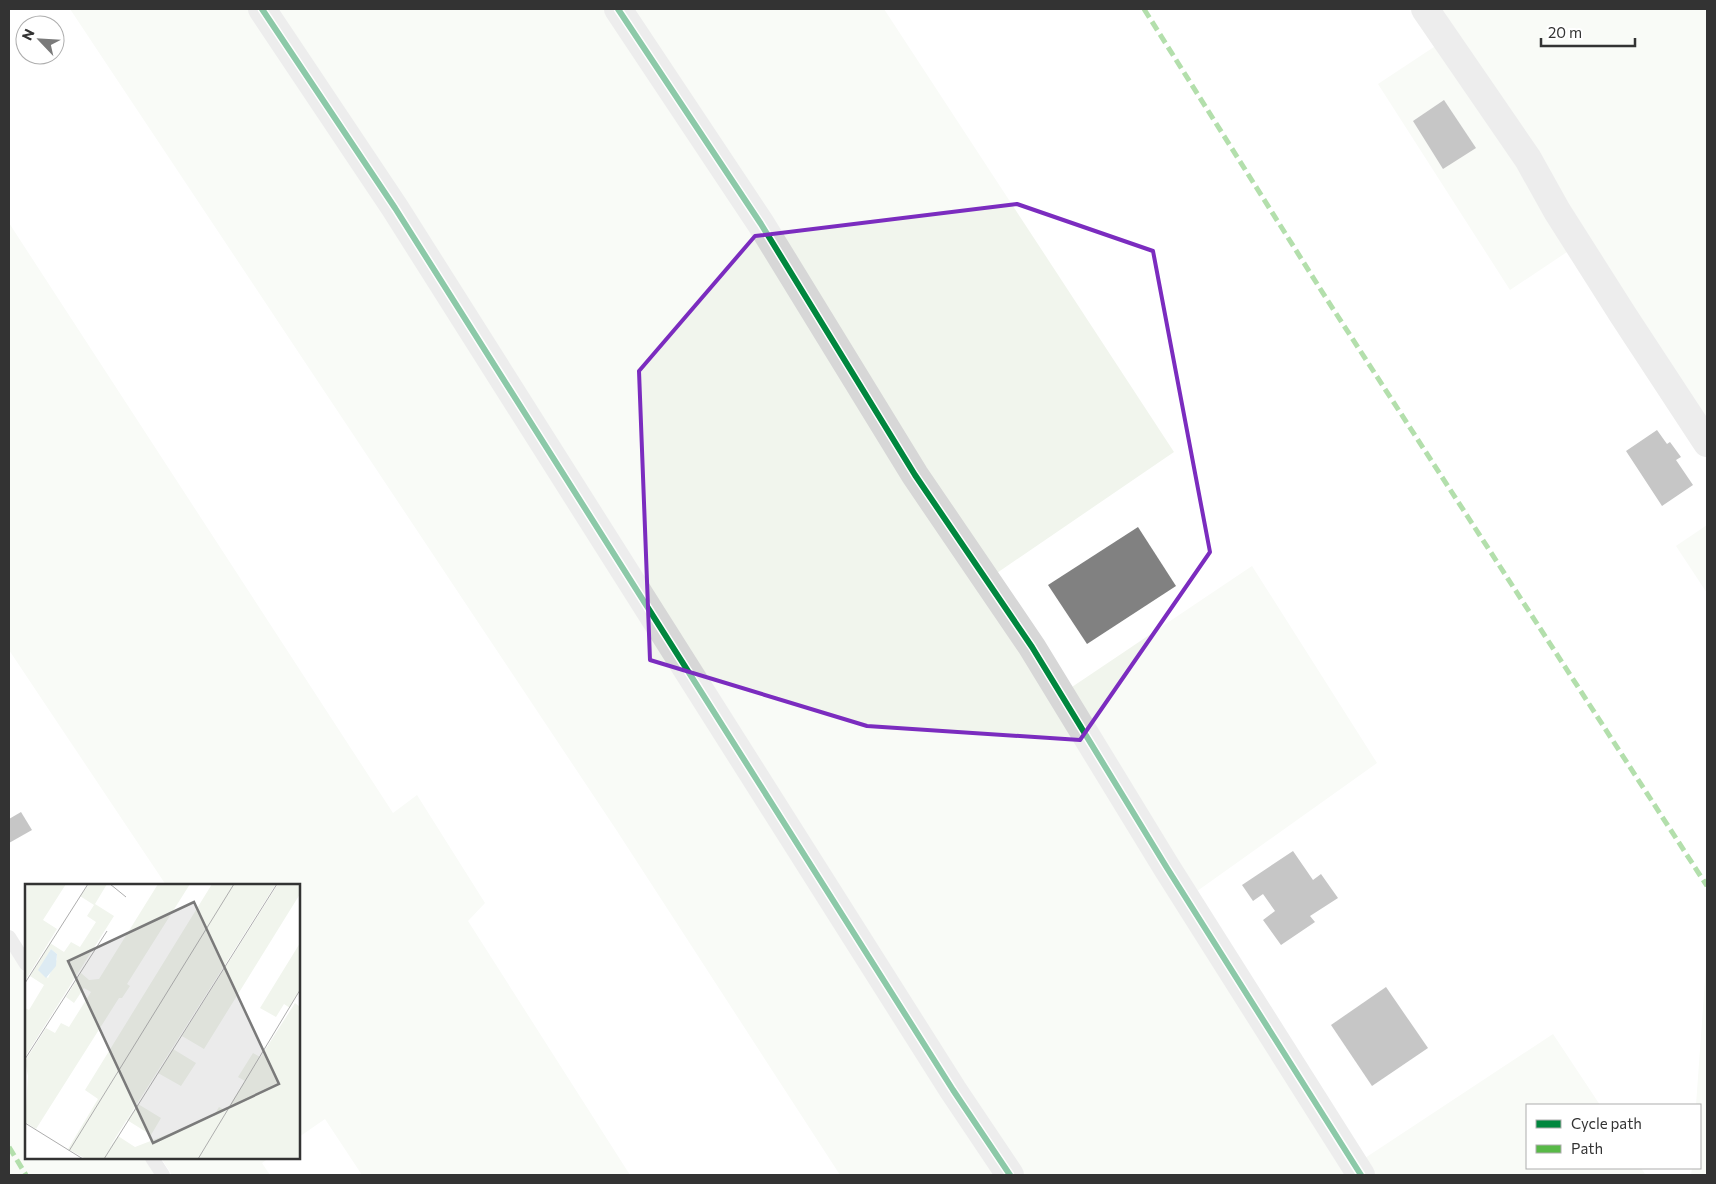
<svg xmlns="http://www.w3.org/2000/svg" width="1716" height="1184" font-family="Commissioner,sans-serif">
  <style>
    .green { fill: #f1f5ed }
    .building { fill: #818181 }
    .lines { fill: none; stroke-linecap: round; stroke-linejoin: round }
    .lane { stroke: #d7d7d7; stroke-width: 14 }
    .street { stroke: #d7d7d7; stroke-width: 28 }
    .quiet { stroke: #58b947; stroke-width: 5; stroke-dasharray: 10 5; stroke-linecap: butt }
    .cycleway-casing { stroke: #fff; stroke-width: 9 }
    .cycleway { stroke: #00873e; stroke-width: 6 }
    .marked { fill: none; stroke: #7b2cbf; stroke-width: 4; stroke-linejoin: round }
    .inset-road { fill: none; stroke: #adadad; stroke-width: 1 }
    .view { fill: #7a7a7a; fill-opacity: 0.15; stroke: #7a7a7a; stroke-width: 2.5 }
    .inset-edge { fill: none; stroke: #333; stroke-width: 2.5 }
  </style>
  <rect width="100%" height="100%" fill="#fff"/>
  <g class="green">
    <polygon points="70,9 608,9 1020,645 1352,1175 840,1175 617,831"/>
    <polygon points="629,9 884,9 1174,452 994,575"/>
    <polygon points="1433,9 1707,9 1707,427"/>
    <polygon points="1440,43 1570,250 1510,290 1378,84"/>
    <polygon points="9,223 393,813 417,795 485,903 468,921 630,1175 362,1175 325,1119 299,1137 299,885 166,885 9,650"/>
    <polygon points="1707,525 1707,593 1676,546"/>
    <polygon points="1252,566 1377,763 1193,894 1066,691"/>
    <polygon points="9,950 26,976 26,1158 145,1158 156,1175 9,1175"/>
    <polygon points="1707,953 1707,1175 1691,1175 1692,1168 1700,1168 1700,1105 1696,1105"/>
    <polygon points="1553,1034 1600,1105 1527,1105 1527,1168 1641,1168 1645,1174 1372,1175 1362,1160"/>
    <polygon points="161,1158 269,1158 262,1163 270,1175 172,1175"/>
  </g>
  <g class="building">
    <polygon points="1444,100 1476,148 1443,169 1413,121"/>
    <polygon points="1657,430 1667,444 1670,442 1681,457 1676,460 1693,485 1662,506 1626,451"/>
    <polygon points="1138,527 1176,586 1087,644 1048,585"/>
    <polygon points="21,812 32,830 9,843 9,819"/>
    <polygon points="1293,851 1313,880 1321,874 1338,898 1310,916 1315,922 1281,945 1263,920 1275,911 1263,894 1253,901 1242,885"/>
    <polygon points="1386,987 1428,1048 1372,1086 1331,1025"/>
  </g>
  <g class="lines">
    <g class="lane">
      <polyline points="9,937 26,964"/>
      <polyline points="152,1158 163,1175"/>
    </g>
    <g class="street">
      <polyline points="262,9 395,208 953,1090 1010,1175"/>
      <polyline points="618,9 761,224 915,475 1032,647 1167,868 1361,1175"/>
      <polyline points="1425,9 1528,159 1557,211 1623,315 1707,443"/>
    </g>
    <g class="quiet">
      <polyline points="1144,9 1326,298 1707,886"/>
      <polyline points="9,1147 26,1175"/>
    </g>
    <defs>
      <g id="cycleway">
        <polyline points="262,9 395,208 953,1090 1010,1175"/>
        <polyline points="618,9 761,224 915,475 1032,647 1167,868 1361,1175"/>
      </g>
    </defs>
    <use href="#cycleway" class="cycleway-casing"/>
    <use href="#cycleway" class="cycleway"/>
  </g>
  <path d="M0 0H1716V1184H0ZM1017,204L1153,251L1210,552L1080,740L867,726L650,660L639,371L755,236Z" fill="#fff" fill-opacity=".55" fill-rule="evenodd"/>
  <path class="marked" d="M1017,204L1153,251L1210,552L1080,740L867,726L650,660L639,371L755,236Z"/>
  <g transform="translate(25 884)">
    <rect width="275" height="275" fill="#fff"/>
    <path d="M2,0H41L18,36L32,45L0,97ZM64,0H82L70,20L89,32L0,173V124L4,126L19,101L5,92L25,59L39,68L46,58L55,63L71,38L62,32L69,21L55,12ZM26,65L32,70V75L23,94L14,86ZM133,0H165L102,100L105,102L97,114H94L11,245L0,238L3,192L0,177L21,144L30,149L36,139L44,143L66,108L59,104L49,119L41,113L56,89L64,96L74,95ZM187,0H251L84,264L93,252L110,263L188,233L194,223L201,227L270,119L275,123V275H61L43,265L73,215L60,206ZM253,0H275V10L179,165L157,152ZM275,59V105L265,124L259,120L251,133L235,124ZM148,165L171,179L156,202L133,189ZM228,169L235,173L220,197L213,193ZM113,220L136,234L126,251L102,236Z" fill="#f1f5ed" fill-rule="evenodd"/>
    <path d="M26,65L32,70L31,82L21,94L13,86Z" fill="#ddebf3"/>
    <path class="inset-road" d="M85,0L101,13M0,99L63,0M0,175L82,47M0,239L58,275M44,267L209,0M79,275L252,0M173,275L275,106"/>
    <path class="view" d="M169,18L254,200L128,259L43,77Z"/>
    <rect width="275" height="275" class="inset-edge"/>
  </g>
  <rect width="1716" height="1184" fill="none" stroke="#333333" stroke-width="20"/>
  <rect x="1526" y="1104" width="175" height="65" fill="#ffffff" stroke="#adadad"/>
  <rect x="1536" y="1120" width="25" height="8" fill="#00873e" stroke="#adadad"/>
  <text x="1571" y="1129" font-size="15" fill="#333333">Cycle path</text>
  <rect x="1536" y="1145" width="25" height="8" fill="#58b947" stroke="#adadad"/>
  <text x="1571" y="1154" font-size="15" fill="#333333">Path</text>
  <g transform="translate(40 40) rotate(295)"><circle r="24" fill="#ffffff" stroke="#adadad"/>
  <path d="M0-4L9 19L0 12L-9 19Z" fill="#7a7a7a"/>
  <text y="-8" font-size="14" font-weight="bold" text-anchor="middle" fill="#333333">N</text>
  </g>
  <path d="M1541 38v8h94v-8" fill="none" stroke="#333333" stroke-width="2.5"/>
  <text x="1548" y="38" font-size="15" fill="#333333" stroke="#ffffff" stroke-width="4" paint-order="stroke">20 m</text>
</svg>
